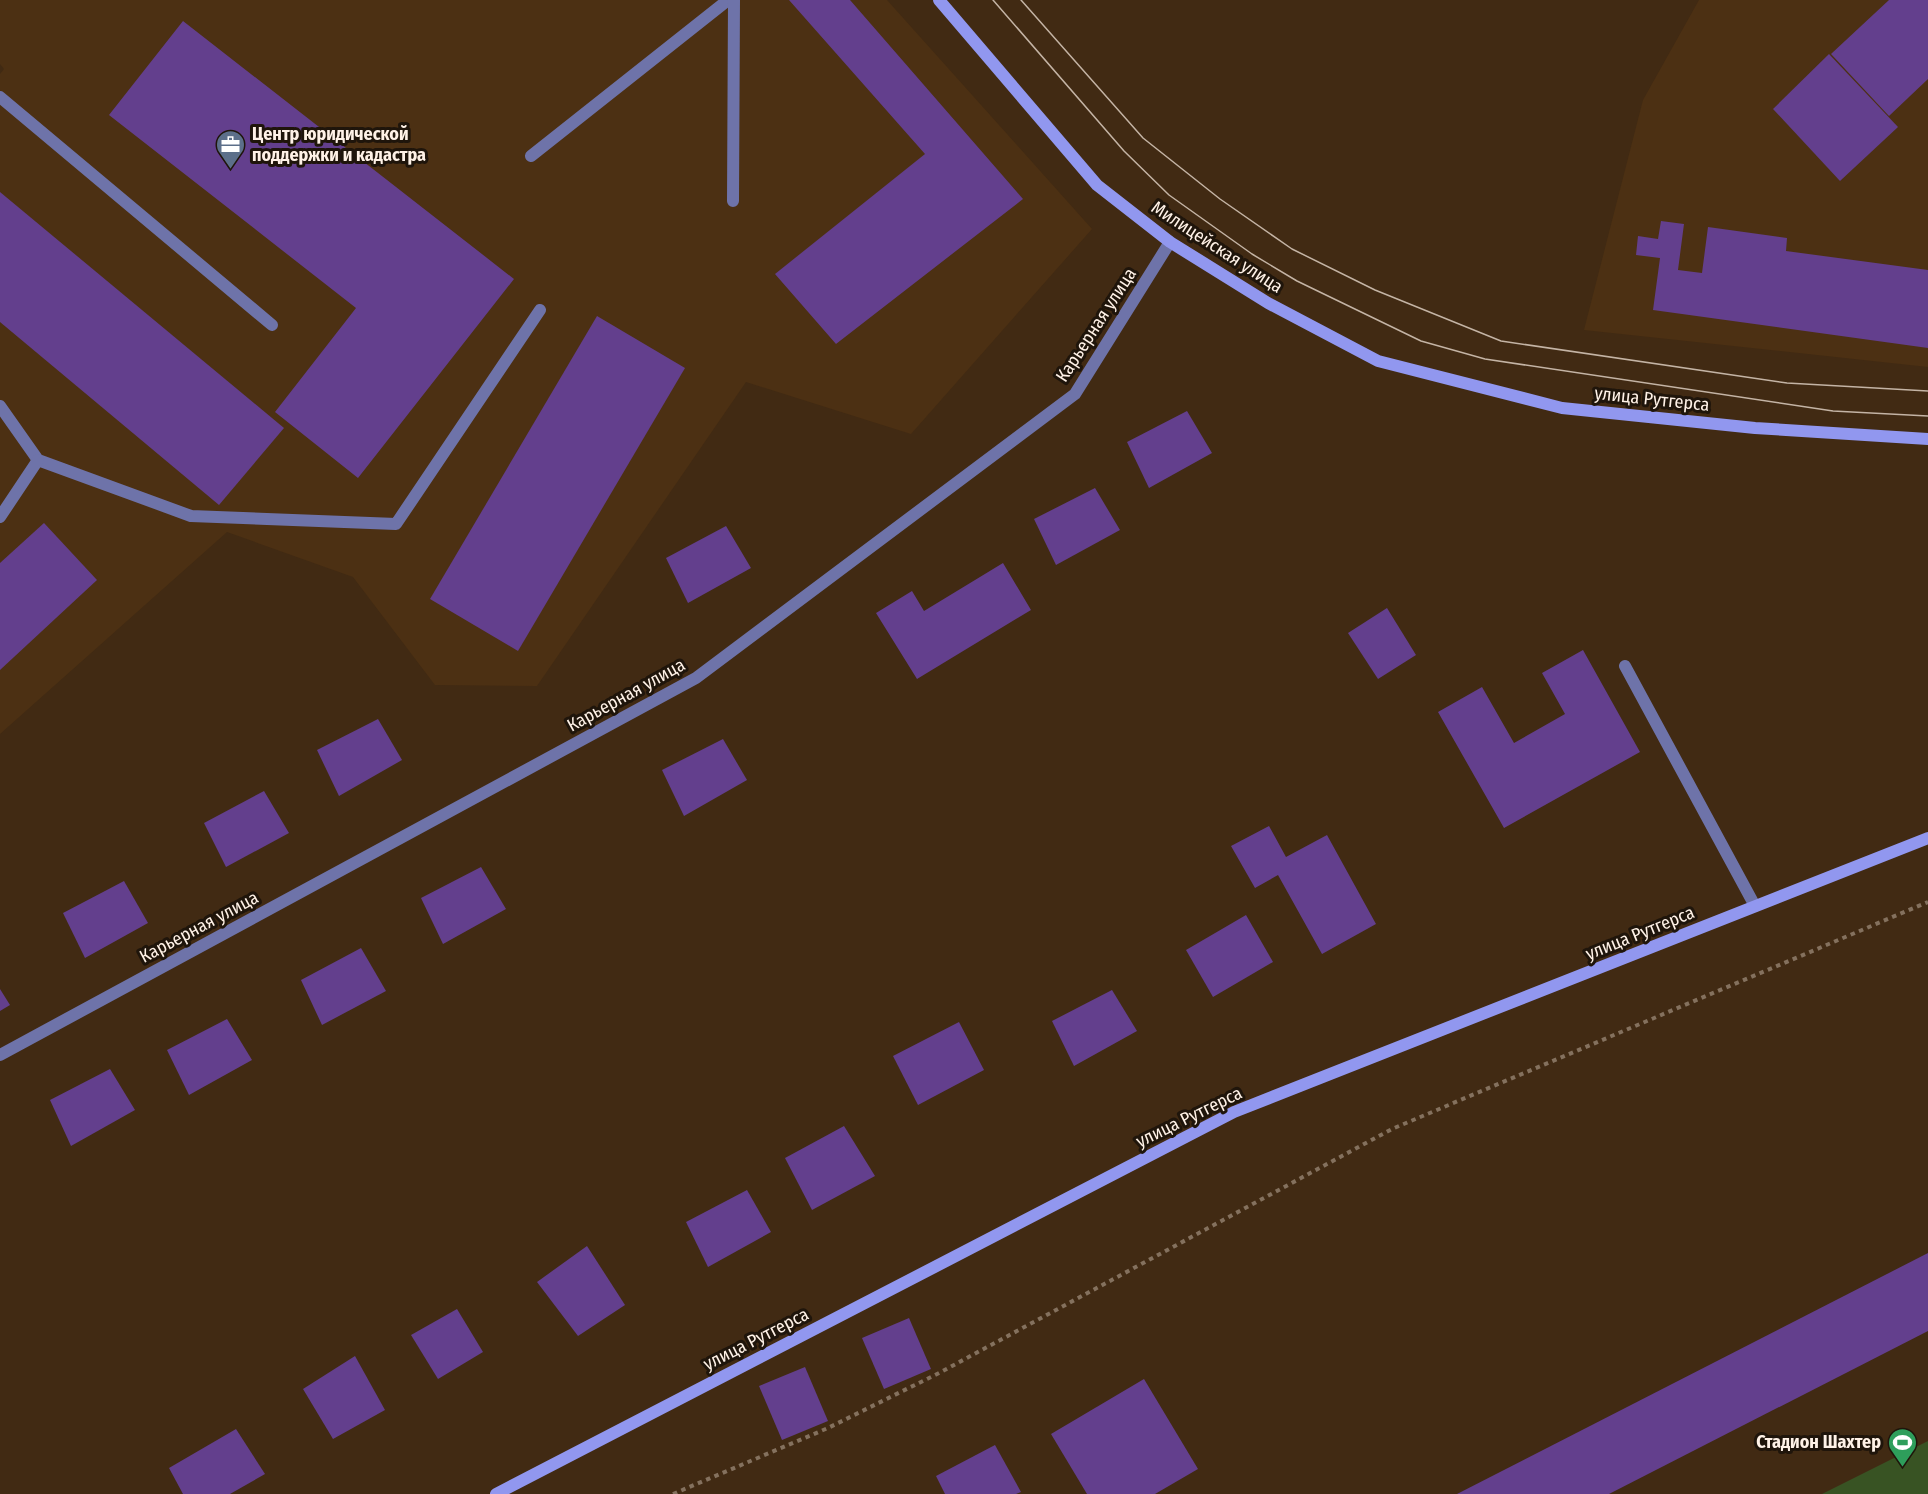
<svg xmlns="http://www.w3.org/2000/svg" width="1928" height="1494" font-family="'Fira Sans Condensed',sans-serif">
  <style>
    .built { fill: #4c3013 }
    .green { fill: #385323 }
    .building { fill: #633f8d }
    .lines { fill: none; stroke-linecap: round; stroke-linejoin: round }
    .path { stroke: #84715e; stroke-width: 4; stroke-dasharray: 4.5 4.5; stroke-linecap: butt }
    .lane { stroke: #6e73a9; stroke-width: 12 }
    .secondary { stroke: #9197ef; stroke-width: 12 }
    .tram { stroke: #c4b4a5; stroke-width: 1.5 }
    .labels { text-anchor: middle; stroke-width: 6; stroke-linejoin: round; paint-order: stroke }
    .poi-label { font-size: 18px; font-weight: bold; fill: #fff2e7; stroke: #1f150b; text-anchor: start }
    .street-label { font-size: 18px; fill: #fff2e7; stroke: #1f150b }
  </style>
  <rect width="100%" height="100%" fill="#412a13"/>
  <g class="built">
    <polygon points="0,0 887,0 1092,229 911,434 746,382 537,686 435,685 353,577 227,532 0,734 0,74 4,69 0,64"/>
    <polygon points="1699,0 1928,0 1928,367 1584,330 1643,100"/>
  </g>
  <polygon class="green" points="1928,1441 1928,1494 1822,1494"/>
  <g class="building">
    <polygon points="789,0 850,0 1023,199 836,344 775,274 925,154"/>
    <polygon points="1889,0 1928,0 1928,79 1889,116 1831,54"/>
    <polygon points="183,21 514,279 358,478 275,412 356,308 109,115"/>
    <polygon points="1829,54 1898,127 1840,181 1773,109"/>
    <polygon points="0,192 284,428 219,505 0,322"/>
    <polygon points="1661,221 1684,224 1678,270 1702,273 1708,227 1787,238 1786,251 1928,270 1928,348 1653,310 1660,258 1636,255 1638,236 1658,239"/>
    <polygon points="597,316 685,368 518,651 430,599"/>
    <polygon points="1187,411 1212,453 1149,488 1127,442"/>
    <polygon points="1095,488 1120,530 1056,565 1034,519"/>
    <polygon points="44,523 97,580 0,670 0,563"/>
    <polygon points="726,526 751,568 688,603 666,558"/>
    <polygon points="1003,563 1031,610 917,679 876,613 912,591 924,611"/>
    <polygon points="1387,608 1416,655 1378,679 1348,633"/>
    <polygon points="1583,650 1640,752 1504,828 1438,712 1482,687 1514,743 1565,714 1542,673"/>
    <polygon points="378,719 402,760 339,796 317,750"/>
    <polygon points="723,739 747,780 684,816 662,770"/>
    <polygon points="264,791 289,833 226,867 204,823"/>
    <polygon points="1269,826 1286,857 1327,835 1376,924 1322,954 1278,875 1255,888 1231,846"/>
    <polygon points="481,867 506,909 443,944 421,898"/>
    <polygon points="124,881 148,923 85,958 63,913"/>
    <polygon points="1246,915 1273,962 1213,997 1186,950"/>
    <polygon points="361,948 386,991 322,1025 301,980"/>
    <polygon points="0,989 10,1005 0,1011"/>
    <polygon points="1112,990 1137,1031 1074,1066 1052,1021"/>
    <polygon points="227,1019 252,1060 189,1095 167,1050"/>
    <polygon points="959,1022 984,1070 918,1105 893,1056"/>
    <polygon points="110,1069 135,1110 71,1146 50,1100"/>
    <polygon points="844,1126 875,1176 812,1210 785,1158"/>
    <polygon points="747,1190 771,1232 708,1267 686,1222"/>
    <polygon points="587,1246 625,1305 578,1336 537,1282"/>
    <polygon points="1928,1253 1928,1331 1609,1494 1457,1494"/>
    <polygon points="457,1309 483,1352 438,1379 411,1335"/>
    <polygon points="909,1318 931,1369 884,1389 862,1338"/>
    <polygon points="355,1356 385,1410 333,1439 303,1389"/>
    <polygon points="805,1367 828,1421 782,1440 759,1386"/>
    <polygon points="1144,1379 1198,1469 1155,1494 1087,1494 1051,1434"/>
    <polygon points="236,1429 265,1474 230,1494 183,1494 169,1468"/>
    <polygon points="995,1445 1021,1492 1016,1494 945,1494 936,1476"/>
  </g>
  <g class="lines">
    <polyline class="path" points="673,1494 828,1428 939,1373 1392,1129 1928,902"/>
    <g class="lane">
      <polyline points="0,97 272,325"/>
      <polyline points="531,156 728,0"/>
      <polyline points="733,201 734,0"/>
      <polyline points="0,406 38,460 191,516 396,524 540,310"/>
      <polyline points="0,517 38,460"/>
      <polyline points="1625,666 1755,906"/>
      <polyline points="0,1055 696,678 1075,394 1170,242"/>
    </g>
    <g class="secondary">
      <polyline points="939,0 1097,185 1170,242 1268,303 1378,361 1562,408 1755,428 1928,439"/>
      <polyline points="496,1494 1234,1112 1928,838"/>
    </g>
    <g class="tram">
      <polyline points="993,0 1124,151 1169,195 1252,254 1297,281 1421,341 1485,359 1833,411 1928,416"/>
      <polyline points="1021,0 1143,138 1220,199 1292,249 1375,290 1501,341 1787,383 1928,391"/>
    </g>
  </g>
  <defs>
    <symbol id="office-pin" viewBox="-11 -11 22 30"><path d="M0 17L-7.5 6A9.5 9.5 0 1 1 7.5 6Z" fill="#5c6f8a" stroke="#1f150b"/><path d="M-6-3h4V-5.5h4V-3h4V5H-6ZM-1-4.5V-3h2v-1.5ZM-6 0V1H6V0Z" fill="#fff"/></symbol>
    <symbol id="stadium-pin" viewBox="-11 -11 22 30"><path d="M0 17L-7.5 6A9.5 9.5 0 1 1 7.5 6Z" fill="#2e9e5b" stroke="#1f150b"/><path d="M0-5a6.5 5 0 1 0 0 10a6.5 5 0 1 0 0-10ZM-3.5-1.8h7v3.6h-7Z" fill="#fff"/></symbol>
  </defs>
  <g fill-rule="evenodd">
    <use href="#office-pin" x="214" y="128" width="33" height="45"/>
    <use href="#stadium-pin" x="1886" y="1426" width="33" height="45"/>
  </g>
  <g class="labels">
    <g class="poi-label">
      <text x="252" y="140">Центр юридической<tspan x="252" dy="21">поддержки и кадастра</tspan></text>
      <text x="1881" y="1448" text-anchor="end">Стадион Шахтер</text>
    </g>
    <g class="street-label">
      <text transform="translate(1217 247) rotate(33)" y="6">Милицейская улица</text>
      <text transform="translate(1096 325) rotate(-57)" y="6">Карьерная улица</text>
      <text transform="translate(1652 399) rotate(6)" y="6">улица Рутгерса</text>
      <text transform="translate(626 695) rotate(-29)" y="6">Карьерная улица</text>
      <text transform="translate(199 927) rotate(-28)" y="6">Карьерная улица</text>
      <text transform="translate(1640 933) rotate(-22)" y="6">улица Рутгерса</text>
      <text transform="translate(1189 1117) rotate(-26)" y="6">улица Рутгерса</text>
      <text transform="translate(756 1339) rotate(-27)" y="6">улица Рутгерса</text>
    </g>
  </g>
</svg>
